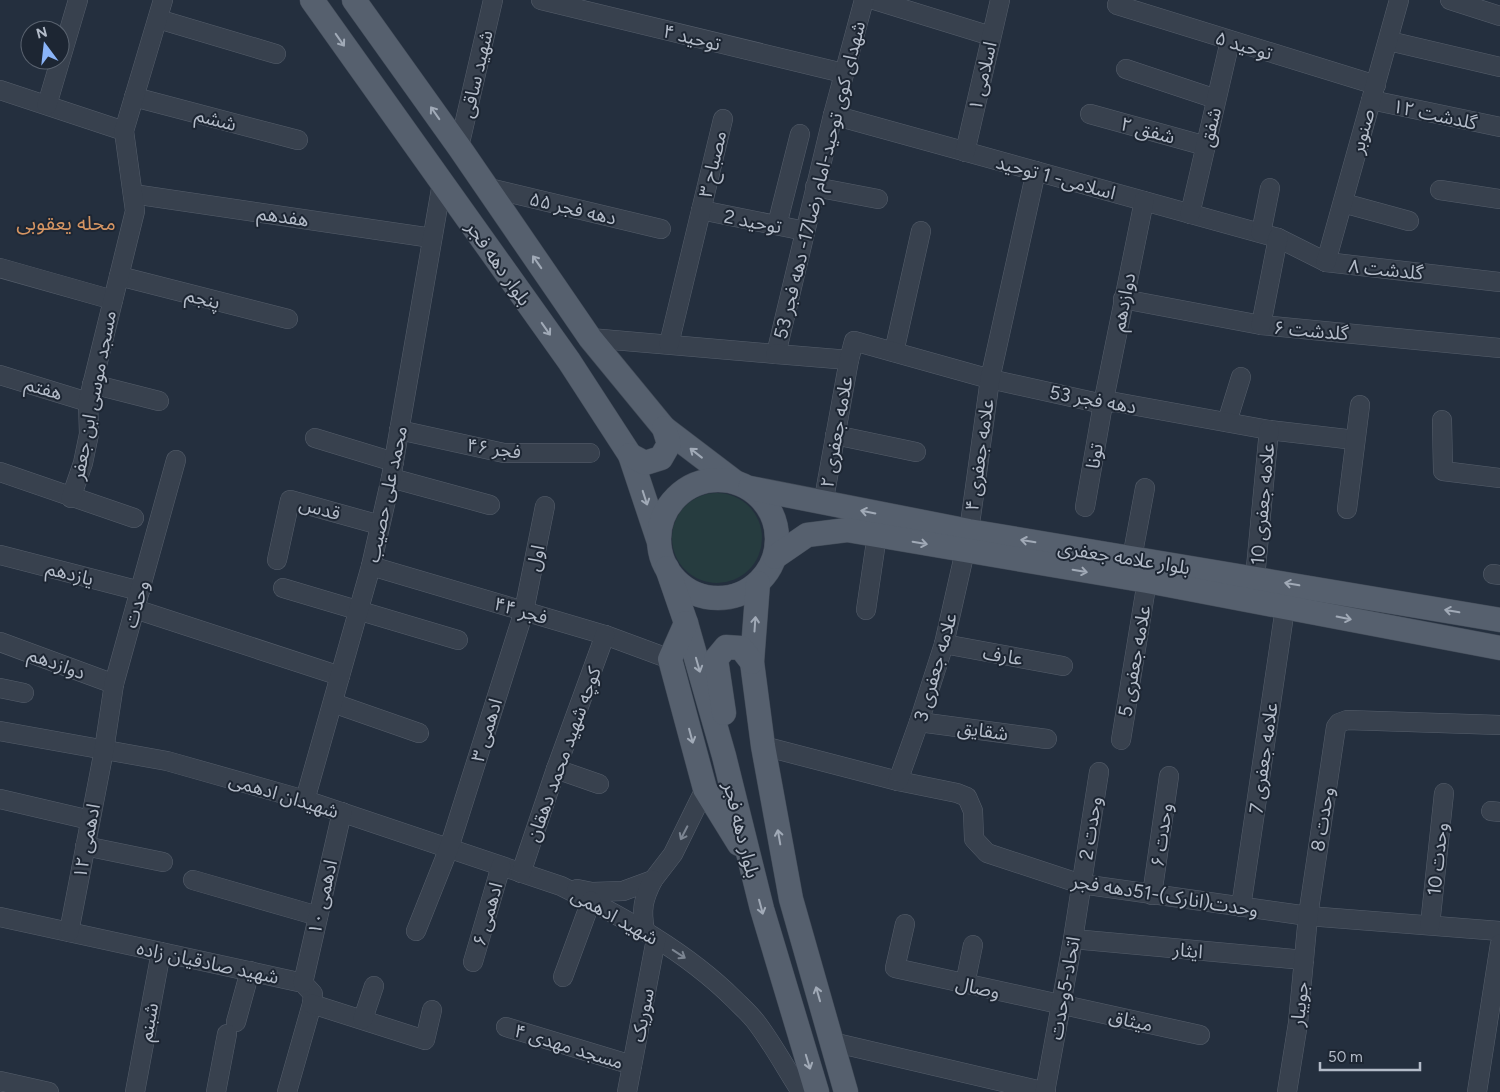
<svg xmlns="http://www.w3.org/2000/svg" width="1500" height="1092" font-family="Figtree,'Noto Sans Arabic',sans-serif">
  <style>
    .green { fill: #263c3f }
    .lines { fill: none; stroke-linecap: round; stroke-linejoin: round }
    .minor-casing { stroke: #565f6c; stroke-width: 20 }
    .major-casing { stroke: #414a57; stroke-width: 25 }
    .minor { stroke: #38414e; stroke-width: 19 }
    .major { stroke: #56606e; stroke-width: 24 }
    .oneway { stroke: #a1aab7 }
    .oneway2 { stroke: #7c8592 }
    .labels { text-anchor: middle; stroke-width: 4; stroke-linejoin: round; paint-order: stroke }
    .street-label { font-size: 19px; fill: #b4bcc9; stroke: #1d2633 }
    .neighbourhood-label { font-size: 20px; fill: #d59563; stroke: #1d2633 }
  </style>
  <rect width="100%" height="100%" fill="#242f3e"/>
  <circle class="green" cx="717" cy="538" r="45"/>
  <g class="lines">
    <defs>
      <g id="minor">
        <polyline points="541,0 843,73"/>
        <polyline points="874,0 991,36"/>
        <polyline points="1119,0 1117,5 1376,85"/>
        <polyline points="1450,0 1500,16"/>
        <polyline points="158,19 276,54"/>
        <polyline points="1389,41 1500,67"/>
        <polyline points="1126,69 1216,99"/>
        <polyline points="0,90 124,131"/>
        <polyline points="134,97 298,140"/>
        <polyline points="1371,100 1500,127"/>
        <polyline points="47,105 78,0"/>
        <polyline points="1090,114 1206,146"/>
        <polyline points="833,115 1278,238 1326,262 1500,282"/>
        <polyline points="459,147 493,0"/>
        <polyline points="965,152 1000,0"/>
        <polyline points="485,187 661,229"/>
        <polyline points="815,187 878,199"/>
        <polyline points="1440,190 1500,199"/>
        <polyline points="133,194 432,238"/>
        <polyline points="1343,203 1409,221"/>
        <polyline points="701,210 805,231"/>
        <polyline points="1190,214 1230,41"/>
        <polyline points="777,225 800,134"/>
        <polyline points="1261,233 1270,188"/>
        <polyline points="1326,262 1399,0"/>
        <polyline points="0,268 113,300"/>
        <polyline points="119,276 288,319"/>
        <polyline points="1123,299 1261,325 1500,348"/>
        <polyline points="1261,325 1278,238"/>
        <polyline points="590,338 776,354 833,115 864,0"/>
        <polyline points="669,344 723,119"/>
        <polyline points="894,352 921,231"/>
        <polyline points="776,354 849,360"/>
        <polyline points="0,375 88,402"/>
        <polyline points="92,384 159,401"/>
        <polyline points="1442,420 1443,471 1500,478"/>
        <polyline points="1227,422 1241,377"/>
        <polyline points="399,430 504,453 590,453"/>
        <polyline points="835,435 916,452"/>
        <polyline points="315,438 394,462"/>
        <polyline points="0,472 134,518"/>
        <polyline points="391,478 490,505"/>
        <polyline points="71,498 83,463 89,434 88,402 135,211 124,131 163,0"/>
        <polyline points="823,504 849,360 854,341 990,379 1103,404 1115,402 1269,430 1355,440"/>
        <polyline points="1085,507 1103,404 1144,201"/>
        <polyline points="1347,509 1360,405"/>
        <polyline points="969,531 990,379 1036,171"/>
        <polyline points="0,555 140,591"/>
        <polyline points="1132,558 1145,488"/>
        <polyline points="277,560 290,500 380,525"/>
        <polyline points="371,566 605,635 670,659"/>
        <polyline points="1493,574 1500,575"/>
        <polyline points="1255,578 1269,430"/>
        <polyline points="283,588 458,640"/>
        <polyline points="135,609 340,676"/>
        <polyline points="866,610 877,535"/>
        <polyline points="0,642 114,684"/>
        <polyline points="944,644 1063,666"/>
        <polyline points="0,688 24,693"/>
        <polyline points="333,703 419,733"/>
        <polyline points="919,722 1047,739"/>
        <path d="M0,731L167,761L305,800L561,886C623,917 686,951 735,1000C742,1007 750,1014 756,1022C773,1044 786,1069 801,1092"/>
        <polyline points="1121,740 1147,581"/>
        <polyline points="763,746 898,781 957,793 967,797 973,811 974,839 987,853 1081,884 1308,916 1500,931"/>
        <polyline points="556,769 599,784"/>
        <polyline points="898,781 919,722 944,644 965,551"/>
        <polyline points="0,799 90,820"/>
        <polyline points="305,800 371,566 391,478 442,183"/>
        <polyline points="1491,811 1500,812"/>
        <polyline points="85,846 163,862"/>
        <polyline points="521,873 556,769 605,635"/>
        <polyline points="193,880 318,916"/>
        <polyline points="577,889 592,892 623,891 653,880 673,854 705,789"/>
        <polyline points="1152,895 1169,776"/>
        <polyline points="1241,907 1285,608"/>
        <polyline points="0,917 303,983 313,994 312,1004 287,1092"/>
        <polyline points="905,924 895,968 1200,1035"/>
        <polyline points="1430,925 1444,793"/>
        <polyline points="416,931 449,848 524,611 545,506"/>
        <path d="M645,931C641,910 643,899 653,880"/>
        <polyline points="69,932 104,750 114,684 176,460"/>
        <polyline points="1073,939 1304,960"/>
        <polyline points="473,962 501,866"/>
        <polyline points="563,977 591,901"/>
        <polyline points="303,983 342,812"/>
        <polyline points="965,984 973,945"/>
        <polyline points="312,1004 425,1040 432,1010"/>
        <polyline points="363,1019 374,986"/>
        <polyline points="236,1022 250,971"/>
        <polyline points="506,1027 632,1065"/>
        <polyline points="832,1042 1046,1092"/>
        <polyline points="0,1081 49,1092"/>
        <polyline points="135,1092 161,952"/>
        <polyline points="216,1092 227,1034"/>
        <polyline points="627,1092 656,939"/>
        <polyline points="1045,1092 1073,939 1099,772"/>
        <polyline points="1287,1092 1298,1023 1308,916 1336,727 1339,723 1347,720 1500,725"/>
        <polyline points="1477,1092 1500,944"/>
      </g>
      <g id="major">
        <polyline points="312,0 569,361 630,455 658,539"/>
        <polyline points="354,0 459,147 590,338 664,428 735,482"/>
        <polyline points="630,455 645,463 661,458 669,444 664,428"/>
        <circle cx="718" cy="539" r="59"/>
        <polyline points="750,488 969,531 1500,620"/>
        <polyline points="775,557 807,535 847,530 1147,581 1500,648"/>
        <polyline points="667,568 686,623 724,756 762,909 817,1092"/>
        <polyline points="758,583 752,662 763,746 791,899 846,1092"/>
        <polyline points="686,623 670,659 705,789 739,844"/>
        <polyline points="724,713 716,659 726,647 741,648 752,662"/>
      </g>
    </defs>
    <use href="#minor" class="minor-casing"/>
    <use href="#major" class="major-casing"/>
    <use href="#minor" class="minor"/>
    <use href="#major" class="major"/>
  </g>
  <defs><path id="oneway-shaft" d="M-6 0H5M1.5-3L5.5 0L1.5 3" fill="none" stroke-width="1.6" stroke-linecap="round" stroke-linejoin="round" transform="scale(1.25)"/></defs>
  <g class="oneway">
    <use href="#oneway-shaft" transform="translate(340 40) rotate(55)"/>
    <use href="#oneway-shaft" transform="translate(435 113) rotate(-125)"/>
    <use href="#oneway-shaft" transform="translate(537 262) rotate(-125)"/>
    <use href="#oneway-shaft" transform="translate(546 329) rotate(55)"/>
    <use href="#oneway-shaft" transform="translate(696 453) rotate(-142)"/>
    <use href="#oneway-shaft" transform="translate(645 498) rotate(72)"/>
    <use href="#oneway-shaft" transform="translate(868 512) rotate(-169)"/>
    <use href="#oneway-shaft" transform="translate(1028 541) rotate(-171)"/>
    <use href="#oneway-shaft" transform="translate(920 543) rotate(10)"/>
    <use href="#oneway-shaft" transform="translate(1080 571) rotate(10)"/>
    <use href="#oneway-shaft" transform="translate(1292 584) rotate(-170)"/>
    <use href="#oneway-shaft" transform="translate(1452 611) rotate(-170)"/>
    <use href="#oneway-shaft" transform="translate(1344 618) rotate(11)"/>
    <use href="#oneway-shaft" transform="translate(755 624) rotate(-86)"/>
    <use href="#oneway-shaft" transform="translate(698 665) rotate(74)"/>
    <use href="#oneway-shaft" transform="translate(691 736) rotate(75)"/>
    <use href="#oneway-shaft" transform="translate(779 837) rotate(-100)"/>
    <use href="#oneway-shaft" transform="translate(761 907) rotate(75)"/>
    <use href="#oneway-shaft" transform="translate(818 994) rotate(-106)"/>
    <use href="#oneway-shaft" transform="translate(808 1062) rotate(73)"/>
  </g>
  <g class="oneway2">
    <use href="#oneway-shaft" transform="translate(684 833) rotate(117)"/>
    <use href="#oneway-shaft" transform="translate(679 954) rotate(33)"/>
  </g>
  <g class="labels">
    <g class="street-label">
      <text transform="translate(692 37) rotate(14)" y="7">توحید ۴</text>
      <text transform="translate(1244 45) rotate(17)" y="7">توحید ۵</text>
      <text transform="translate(476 74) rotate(-77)" y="7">شهید ساقی</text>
      <text transform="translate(982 76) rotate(-77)" y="7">اسلامی ۱</text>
      <text transform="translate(1435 114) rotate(12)" y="7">گلدشت ۱۲</text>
      <text transform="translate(216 119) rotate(15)" y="7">ششم</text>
      <text transform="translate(1210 127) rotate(-77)" y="7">شفق</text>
      <text transform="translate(1148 130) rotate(15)" y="7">شفق ۲</text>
      <text transform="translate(1362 131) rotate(-75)" y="7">صنوبر</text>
      <text transform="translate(712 164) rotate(-77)" y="7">مصباح ۳</text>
      <text transform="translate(1056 177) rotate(15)" y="7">اسلامی- 1 توحید</text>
      <text transform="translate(819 180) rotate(-76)" y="7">شهدای کوی توحید-امام رضا17- دهه فجر 53</text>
      <text transform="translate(573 208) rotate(13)" y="7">دهه فجر ۵۵</text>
      <text transform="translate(283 216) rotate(8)" y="7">هفدهم</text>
      <text transform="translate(753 221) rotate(11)" y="7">توحید 2</text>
      <text transform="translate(499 263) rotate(55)" y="7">بلوار دهه فجر</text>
      <text transform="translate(1386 269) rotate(6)" y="7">گلدشت ۸</text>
      <text transform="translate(203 298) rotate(14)" y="7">پنجم</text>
      <text transform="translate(1123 302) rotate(-79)" y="7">دوازدهم</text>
      <text transform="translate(1311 330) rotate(5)" y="7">گلدشت ۶</text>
      <text transform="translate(44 388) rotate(17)" y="7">هفتم</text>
      <text transform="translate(93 395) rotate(-79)" y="7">مسجد موسی ابن جعفر</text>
      <text transform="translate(1093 399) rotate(10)" y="7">دهه فجر 53</text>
      <text transform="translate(836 432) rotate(-80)" y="7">علامه جعفری ۲</text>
      <text transform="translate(494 448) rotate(8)" y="7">فجر ۴۶</text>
      <text transform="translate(979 455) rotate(-82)" y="7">علامه جعفری ۴</text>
      <text transform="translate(1094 456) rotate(-80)" y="7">تونا</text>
      <text transform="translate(386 494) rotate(-78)" y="7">محمد علی حصیب</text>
      <text transform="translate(1262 504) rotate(-85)" y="7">علامه جعفری 10</text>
      <text transform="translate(320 508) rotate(16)" y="7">قدس</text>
      <text transform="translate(1124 557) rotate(9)" y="7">بلوار علامه جعفری</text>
      <text transform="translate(535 558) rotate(-78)" y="7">اول</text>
      <text transform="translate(70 573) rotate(14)" y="7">یازدهم</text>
      <text transform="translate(136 604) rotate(-74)" y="7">وحدت</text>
      <text transform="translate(521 610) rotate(16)" y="7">فجر ۴۴</text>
      <text transform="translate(1003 655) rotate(10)" y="7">عارف</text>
      <text transform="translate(1134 661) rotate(-80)" y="7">علامه جعفری 5</text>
      <text transform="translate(57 663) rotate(20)" y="7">دوازدهم</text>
      <text transform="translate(935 667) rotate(-74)" y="7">علامه جعفری 3</text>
      <text transform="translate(486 730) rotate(-73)" y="7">ادهمی ۳</text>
      <text transform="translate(983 730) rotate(8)" y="7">شقایق</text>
      <text transform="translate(563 754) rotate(-70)" y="7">کوچه شهید محمد دهقان</text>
      <text transform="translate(1263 758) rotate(-82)" y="7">علامه جعفری 7</text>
      <text transform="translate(284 795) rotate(17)" y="7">شهیدان ادهمی</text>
      <text transform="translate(1322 819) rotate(-81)" y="7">وحدت 8</text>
      <text transform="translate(1090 828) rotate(-81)" y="7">وحدت 2</text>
      <text transform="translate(742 830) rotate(76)" y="7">بلوار دهه فجر</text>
      <text transform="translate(1161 835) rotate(-82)" y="7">وحدت ۶</text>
      <text transform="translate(86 841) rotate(-79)" y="7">ادهمی ۱۲</text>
      <text transform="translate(1437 859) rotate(-84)" y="7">وحدت 10</text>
      <text transform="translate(1165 895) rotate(9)" y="7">وحدت(انارک)-51دهه فجر</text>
      <text transform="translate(322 897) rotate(-77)" y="7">ادهمی ۱۰</text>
      <text transform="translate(487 914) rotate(-74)" y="7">ادهمی ۶</text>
      <text transform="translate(615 916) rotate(29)" y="7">شهید ادهمی</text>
      <text transform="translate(1188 950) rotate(5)" y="7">ایثار</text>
      <text transform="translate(208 962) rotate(12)" y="7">شهید صادقیان زاده</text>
      <text transform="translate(978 987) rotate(12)" y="7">وصال</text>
      <text transform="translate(1064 988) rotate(-80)" y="7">اتحاد-5وحدت</text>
      <text transform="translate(1299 1004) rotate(-84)" y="7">جویبار</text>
      <text transform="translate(642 1015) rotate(-79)" y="7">سوریک</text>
      <text transform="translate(1131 1020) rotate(12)" y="7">میثاق</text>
      <text transform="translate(148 1022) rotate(-80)" y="7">شبنم</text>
      <text transform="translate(569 1046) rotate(17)" y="7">مسجد مهدی ۴</text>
    </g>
    <g class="neighbourhood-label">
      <text x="66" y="230">محله یعقوبی</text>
    </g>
  </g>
  <g transform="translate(45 45) rotate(345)"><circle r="24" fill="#1d2633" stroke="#59626f"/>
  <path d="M0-4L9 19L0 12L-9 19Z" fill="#8ab4f8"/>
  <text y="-8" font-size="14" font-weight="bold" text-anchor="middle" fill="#b4bcc9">N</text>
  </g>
  <path d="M1320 1062v8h100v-8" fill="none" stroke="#b4bcc9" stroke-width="2.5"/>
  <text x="1328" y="1062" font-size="15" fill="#b4bcc9" stroke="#1d2633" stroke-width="4" paint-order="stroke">50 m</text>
</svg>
